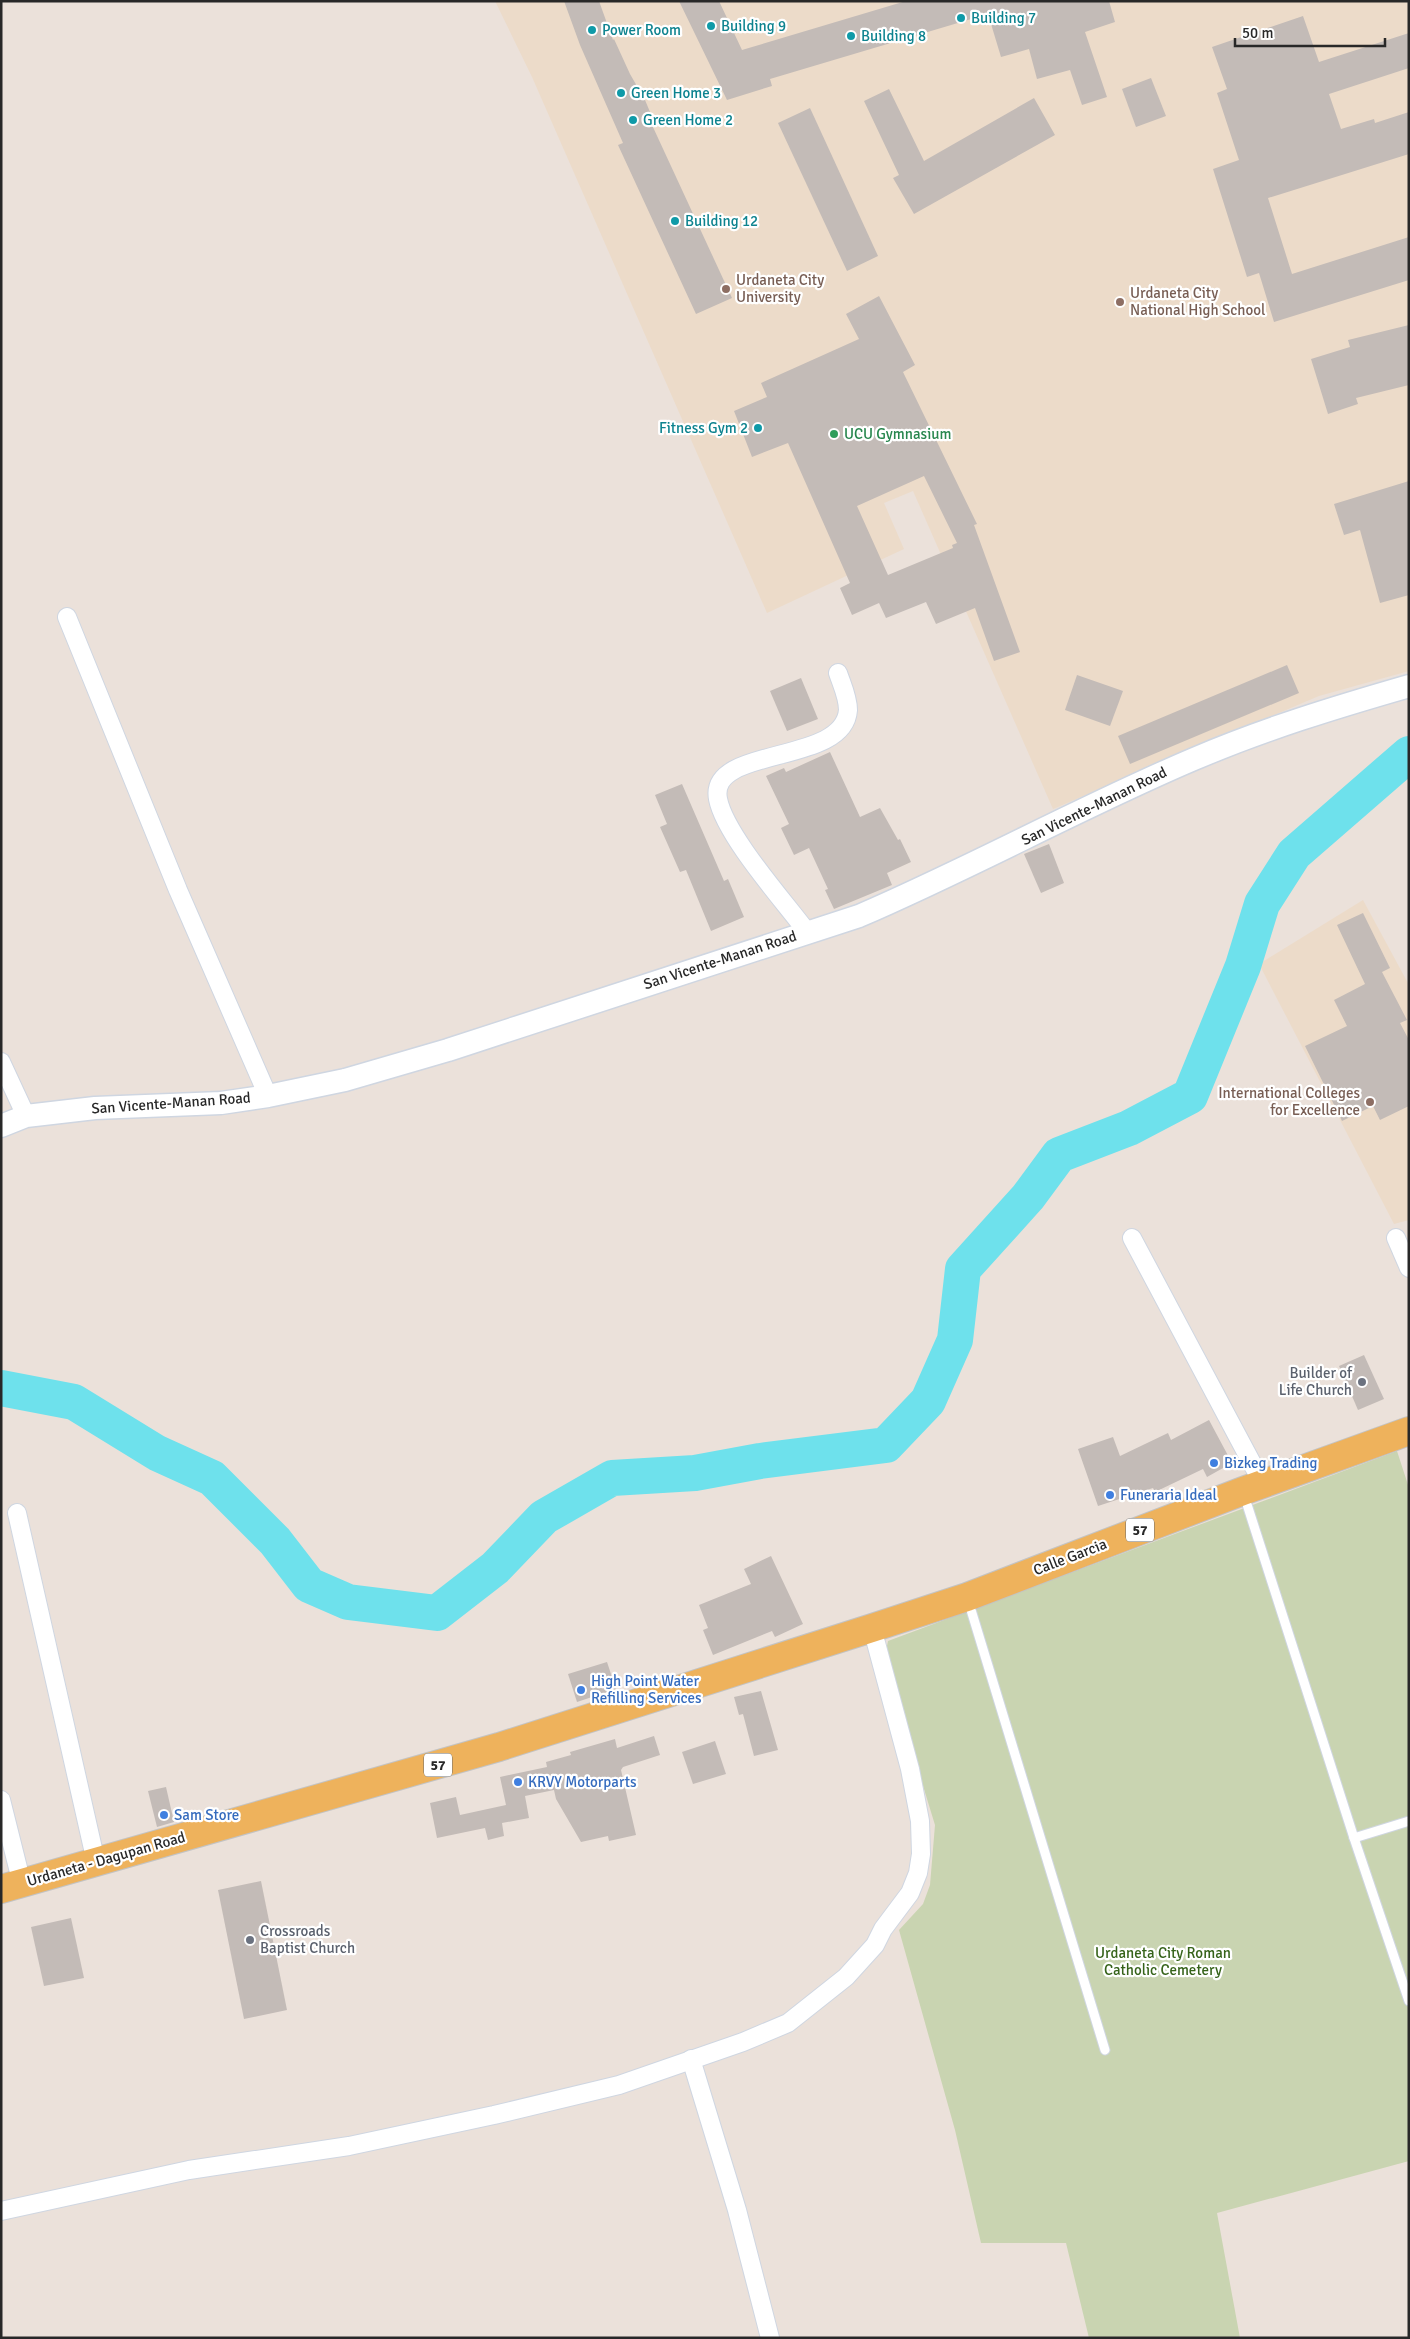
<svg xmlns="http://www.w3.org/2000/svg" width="1410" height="2339" font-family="Signika,sans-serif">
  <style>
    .education { fill: #ecdbc9 }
    .cemetery { fill: #c9d4b1 }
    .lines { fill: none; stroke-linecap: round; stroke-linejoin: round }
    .river { stroke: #6ee1ec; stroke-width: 36 }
    .building { fill: #c3bbb7; fill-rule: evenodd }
    .service-casing { stroke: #cfd6e1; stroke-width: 11 }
    .minor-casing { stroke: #cfd6e1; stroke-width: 20 }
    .tertiary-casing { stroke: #cfd6e1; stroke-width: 25 }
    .primary-casing { stroke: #c3c3c3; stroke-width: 30 }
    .service { stroke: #fff; stroke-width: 9 }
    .minor { stroke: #fff; stroke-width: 18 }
    .tertiary { stroke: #fff; stroke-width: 22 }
    .primary { stroke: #eeb25c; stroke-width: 28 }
    .culture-dot { fill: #0f9aa8; stroke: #fff; stroke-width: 2 }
    .education-dot { fill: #8d6e63; stroke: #fff; stroke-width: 2 }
    .leisure-dot { fill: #2e9e5b; stroke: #fff; stroke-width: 2 }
    .worship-dot { fill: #6b7280; stroke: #fff; stroke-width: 2 }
    .shop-dot { fill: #3f7fe0; stroke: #fff; stroke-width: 2 }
    .labels { text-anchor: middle; stroke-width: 4.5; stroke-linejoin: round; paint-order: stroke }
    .shield { fill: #fff; stroke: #686868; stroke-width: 1 }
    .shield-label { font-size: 14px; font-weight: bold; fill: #282828 }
    .culture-label { font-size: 15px; fill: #0d838f; stroke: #fff; text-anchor: start }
    .education-label { font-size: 15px; fill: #785e54; stroke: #fff; text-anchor: start }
    .leisure-label { font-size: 15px; fill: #27864d; stroke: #fff; text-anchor: start }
    .street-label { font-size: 15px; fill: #282828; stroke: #fff }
    .worship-label { font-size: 15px; fill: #5b616d; stroke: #fff; text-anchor: end }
    .shop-label { font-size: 15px; fill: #366cbe; stroke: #fff; text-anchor: start }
    .park-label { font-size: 15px; fill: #36631a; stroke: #fff }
  </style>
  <rect width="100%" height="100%" fill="#ebe1da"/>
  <g class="education">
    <polygon points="495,1 1409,2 1409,671 1319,696 1053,809 913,491 884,503 904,549 767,613 532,77"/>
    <polygon points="1363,900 1409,985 1409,1220 1394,1224 1259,964"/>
  </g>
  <polygon class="cemetery" points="1397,1451 1409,1488 1409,2161 1217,2213 1240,2338 1089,2338 1066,2243 981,2243 955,2130 899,1930 923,1904 930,1885 935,1825 887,1668 886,1651 888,1641"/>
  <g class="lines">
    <polyline class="river" points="1,1388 74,1402 157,1453 212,1478 275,1541 309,1585 348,1602 437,1613 495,1568 544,1517 612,1478 695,1473 760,1461 886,1445 928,1401 955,1340 963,1269 1028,1197 1059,1155 1129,1128 1190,1096 1243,966 1262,904 1294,854 1409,754"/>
  </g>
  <g class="building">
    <polygon points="564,1 599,1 613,40 614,39 630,74 645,100 655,124 652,125 732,298 696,314 618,145 623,143 580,45"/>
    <polygon points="679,1 719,1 742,50 906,1 1109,1 1115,22 1085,32 1107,97 1082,105 1070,70 1037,79 1029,49 1001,57 988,14 770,79 772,86 727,100"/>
    <polygon points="1303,16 1319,62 1409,33 1409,68 1329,94 1341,129 1374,119 1375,123 1409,112 1409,154 1268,198 1292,274 1409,237 1409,280 1274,322 1259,273 1247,277 1213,169 1239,160 1217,93 1227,89 1212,47"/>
    <polygon points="1151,78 1166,116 1136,127 1122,89"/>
    <polygon points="889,89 924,161 1034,98 1055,135 914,214 893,178 899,175 864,101"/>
    <polygon points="810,108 878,256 847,271 778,123"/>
    <path d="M879,296L915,365L903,372L977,524L974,525L1020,652L994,661L975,608L936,624L926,602L886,618L879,603L852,615L840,588L850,583L788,443L752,457L734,411L767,397L761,383L859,339L846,314ZM924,476L957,543L952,545L953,548L888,575L857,506Z"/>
    <polygon points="1409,325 1409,385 1356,398 1358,404 1328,414 1311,359 1350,347 1348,340"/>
    <polygon points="1409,481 1409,595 1380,603 1360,530 1344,535 1334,504"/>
    <polygon points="1287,665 1299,693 1130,764 1118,736"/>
    <polygon points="1077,675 1123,691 1110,726 1065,710"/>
    <polygon points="801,678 818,719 787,731 770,691"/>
    <polygon points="830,752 860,817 880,808 898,840 900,839 911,862 887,873 892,885 834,909 825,890 828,889 809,848 794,855 781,828 789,824 766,776 784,768 786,772"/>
    <polygon points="682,784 724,881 728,879 744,917 711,931 686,870 680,872 660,827 667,824 655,795"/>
    <polygon points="1049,844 1064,883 1041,893 1024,854"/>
    <polygon points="1363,913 1390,968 1382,972 1407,1020 1400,1023 1409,1040 1409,1106 1380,1120 1373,1106 1342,1121 1305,1046 1347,1026 1334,1000 1365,984 1337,925"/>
    <polygon points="1364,1355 1384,1399 1358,1410 1339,1366"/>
    <polygon points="1209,1420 1232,1463 1207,1477 1203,1469 1155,1492 1153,1488 1098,1506 1078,1449 1113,1437 1120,1456 1168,1433 1171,1440"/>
    <polygon points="771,1556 803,1624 775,1637 772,1631 713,1655 703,1630 708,1628 699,1605 751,1584 744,1569"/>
    <polygon points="607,1662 616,1689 577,1702 568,1674"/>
    <polygon points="761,1691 778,1750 754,1756 743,1714 739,1715 734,1697"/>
    <polygon points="654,1736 660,1755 623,1767 621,1770 636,1835 609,1841 608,1836 581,1842 556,1799 554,1790 525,1796 529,1818 502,1823 504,1836 488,1840 485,1828 437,1838 430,1803 456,1797 460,1815 506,1805 500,1777 547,1767 546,1762 571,1755 570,1752 615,1739 617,1748"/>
    <polygon points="715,1741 726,1774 693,1784 682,1752"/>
    <polygon points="166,1787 174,1822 157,1827 148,1791"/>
    <polygon points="261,1881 287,2010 244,2019 218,1890"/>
    <polygon points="71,1918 84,1978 44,1986 31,1927"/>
  </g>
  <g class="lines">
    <defs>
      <g id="service">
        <polyline points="1244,1495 1354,1838 1409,2001"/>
        <polyline points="968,1600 1105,2050"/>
        <polyline points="1354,1838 1409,1821"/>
      </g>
      <g id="minor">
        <polyline points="67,617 178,890 268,1096"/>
        <path d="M807,932C783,900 725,835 718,799C708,745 844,766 848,710C848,697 842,685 838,673"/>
        <polyline points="1,1062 26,1116"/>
        <polyline points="1132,1238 1263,1484"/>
        <polyline points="1396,1238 1409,1268"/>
        <polyline points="17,1513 96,1862"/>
        <polyline points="1,1800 22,1884"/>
        <polyline points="691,2059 737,2210 770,2338"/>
        <polyline points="1,2211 189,2170 349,2146 494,2115 619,2085 743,2042 788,2023 846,1977 875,1945 883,1929 910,1893 918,1873 921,1854 920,1821 910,1769 872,1628"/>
      </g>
      <path id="tertiary" d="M1,1126L26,1116L95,1108L221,1103L268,1096L345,1080L448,1050L859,916C973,867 1081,807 1194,759C1264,729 1336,707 1409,686"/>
      <polyline id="primary" points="1,1889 499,1747 872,1628 967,1597 1243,1491 1409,1431"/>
    </defs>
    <use href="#service" class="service-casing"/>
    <use href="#minor" class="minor-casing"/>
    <use href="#tertiary" class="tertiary-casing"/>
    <use href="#primary" class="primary-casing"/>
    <use href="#service" class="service"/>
    <use href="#minor" class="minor"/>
    <use href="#tertiary" class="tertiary"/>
    <use href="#primary" class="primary"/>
  </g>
  <g class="culture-dot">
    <circle cx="961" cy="18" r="5"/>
    <circle cx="711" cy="26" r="5"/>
    <circle cx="592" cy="30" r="5"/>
    <circle cx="851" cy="36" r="5"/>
    <circle cx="621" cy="93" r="5"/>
    <circle cx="633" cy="120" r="5"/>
    <circle cx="675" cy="221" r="5"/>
    <circle cx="758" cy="428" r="5"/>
  </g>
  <g class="education-dot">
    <circle cx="726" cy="289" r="5"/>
    <circle cx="1120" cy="302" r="5"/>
    <circle cx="1370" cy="1102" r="5"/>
  </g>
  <circle class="leisure-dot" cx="834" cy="434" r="5"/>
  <g class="worship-dot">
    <circle cx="1362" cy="1382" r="5"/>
    <circle cx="250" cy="1940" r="5"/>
  </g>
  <g class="shop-dot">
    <circle cx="1214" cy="1463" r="5"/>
    <circle cx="1110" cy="1495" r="5"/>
    <circle cx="581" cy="1690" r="5"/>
    <circle cx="518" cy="1782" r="5"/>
    <circle cx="164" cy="1815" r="5"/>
  </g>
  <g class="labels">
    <g class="shield">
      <rect x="1126" y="1518.5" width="28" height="23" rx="4"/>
      <rect x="424" y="1753.5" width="28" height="23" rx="4"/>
    </g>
    <g class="shield-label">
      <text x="1140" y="1535">57</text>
      <text x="438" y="1770">57</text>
    </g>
    <g class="culture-label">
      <text x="971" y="23">Building 7</text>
      <text x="721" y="31">Building 9</text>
      <text x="602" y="35">Power Room</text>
      <text x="861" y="41">Building 8</text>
      <text x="631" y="98">Green Home 3</text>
      <text x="643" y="125">Green Home 2</text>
      <text x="685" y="226">Building 12</text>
      <text x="748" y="433" text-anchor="end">Fitness Gym 2</text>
    </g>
    <g class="education-label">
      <text x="736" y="285">Urdaneta City<tspan x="736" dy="17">University</tspan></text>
      <text x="1130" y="298">Urdaneta City<tspan x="1130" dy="17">National High School</tspan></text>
      <text x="1360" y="1098" text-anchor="end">International Colleges<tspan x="1360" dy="17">for Excellence</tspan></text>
    </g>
    <g class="leisure-label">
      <text x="844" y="439">UCU Gymnasium</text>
    </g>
    <g class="street-label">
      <text transform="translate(1094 806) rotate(-26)" y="5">San Vicente-Manan Road</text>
      <text transform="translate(720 960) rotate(-18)" y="5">San Vicente-Manan Road</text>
      <text transform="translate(171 1103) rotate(-4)" y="5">San Vicente-Manan Road</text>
      <text transform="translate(1070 1557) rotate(-21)" y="5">Calle Garcia</text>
      <text transform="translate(106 1859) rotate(-16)" y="5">Urdaneta - Dagupan Road</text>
    </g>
    <g class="worship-label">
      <text x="1352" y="1378">Builder of<tspan x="1352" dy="17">Life Church</tspan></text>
      <text x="260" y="1936" text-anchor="start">Crossroads<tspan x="260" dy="17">Baptist Church</tspan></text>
    </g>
    <g class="shop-label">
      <text x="1224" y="1468">Bizkeg Trading</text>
      <text x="1120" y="1500">Funeraria Ideal</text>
      <text x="591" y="1686">High Point Water<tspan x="591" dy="17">Refilling Services</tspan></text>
      <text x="528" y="1787">KRVY Motorparts</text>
      <text x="174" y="1820">Sam Store</text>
    </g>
    <g class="park-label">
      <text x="1163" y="1958">Urdaneta City Roman<tspan x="1163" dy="17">Catholic Cemetery</tspan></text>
    </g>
  </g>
  <rect width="1410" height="2339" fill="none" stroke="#282828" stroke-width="5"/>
  <path d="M1235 38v8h150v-8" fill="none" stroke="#282828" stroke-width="2.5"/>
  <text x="1242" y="38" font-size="15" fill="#282828" stroke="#ffffff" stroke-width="4" paint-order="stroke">50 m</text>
</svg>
